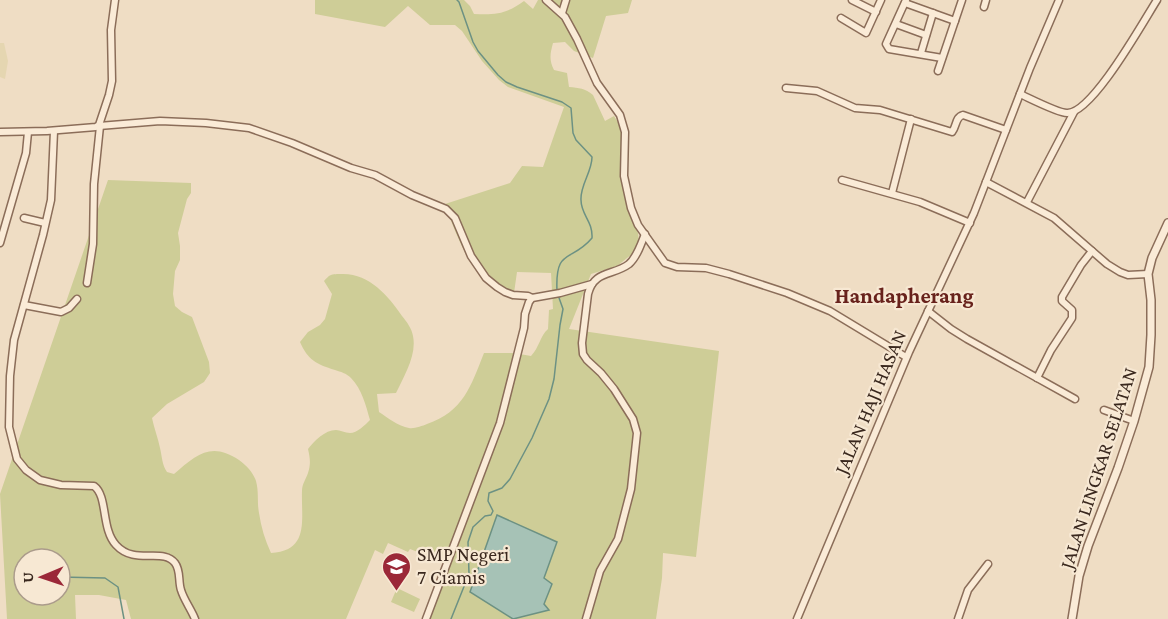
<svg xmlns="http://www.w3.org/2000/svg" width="1168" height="619" font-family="'Crimson Pro',serif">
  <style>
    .farmland { fill: #e5d6b1 }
    .green { fill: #cecd97; fill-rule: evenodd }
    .water { fill: #a6c2b6; stroke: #6c9183; stroke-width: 1.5 }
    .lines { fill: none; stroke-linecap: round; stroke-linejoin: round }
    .stream { stroke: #6c9183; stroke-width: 1.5 }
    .minor-casing { stroke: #8b6d59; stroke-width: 9 }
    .tertiary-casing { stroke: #8b6d59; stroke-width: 10 }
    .minor { stroke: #faebd7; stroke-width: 6 }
    .tertiary { stroke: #faebd7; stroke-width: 7 }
    .labels { text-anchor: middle; stroke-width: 4.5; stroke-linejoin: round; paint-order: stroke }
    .street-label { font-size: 20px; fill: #3a281e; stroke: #f7e8d3 }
    .poi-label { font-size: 20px; fill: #3a281e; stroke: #f7e8d3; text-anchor: start }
    .quarter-label { font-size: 22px; font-weight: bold; fill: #68221c; stroke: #f7e8d3 }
  </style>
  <rect width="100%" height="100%" fill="#efddc4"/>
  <polygon class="farmland" points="0,43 4,43 8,61 5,79 0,77"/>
  <g class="green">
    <path d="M315,0H464L470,6L474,14C496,15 506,14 524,1L533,9L538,0H632L628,13L606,16L593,58L574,51L565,42L553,43C550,54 549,60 554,70L567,73L569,87C579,88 585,88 593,95L605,121L614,116L621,127L622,140L621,157L623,184L630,214L638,233L639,242L632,254L617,266L591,274L569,329L719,351L696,557L663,553L662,578L656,619H428L449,564L410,549L408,552L388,543L383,554L375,550L346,619H131L126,600L99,595H75L76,619H7L0,494L108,180L191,183V193L187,199L178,233L180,246V260L175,271L173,294L175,306L182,312L192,317L209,362L210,373L204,382L167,404L152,418C154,428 158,438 160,448C162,456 162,465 167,472L174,474C196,455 211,441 239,460C246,465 253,472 256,481C259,492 257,502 259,513C261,527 265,540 271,553C310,551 301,519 302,491C302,484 306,479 308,473C311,464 310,458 308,449C314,441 325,430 336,430C340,430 345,433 350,433C357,433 365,425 370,420C366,406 362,389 351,378C346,373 341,372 335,370C316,364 308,360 300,342L308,332L320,325L325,319L332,294L324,281C326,279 328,276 331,275C332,274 339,274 340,274C368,272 388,295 402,316C407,322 412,329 413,336C417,355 404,376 396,393L377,394L379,412C388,418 398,426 409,428C414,429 422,426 427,424C463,412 471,386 484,353H514L531,356C539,348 540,336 548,329L549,310L553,309L551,273L517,272L513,300C504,294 494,288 485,280C467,264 453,227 445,204L510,183L522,166L543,167L564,107L508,87L499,80L482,61L462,31L455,25H430L408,6L385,27L315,14ZM497,515L544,578V604L548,609L470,592ZM24,559H60V595H24Z"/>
    <polygon points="397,588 420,599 414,612 391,602"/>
  </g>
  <polygon class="water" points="497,515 557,542 544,578 552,584 544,604 549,610 513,619 470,592"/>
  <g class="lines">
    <g class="stream">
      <path d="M457,0L459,2L473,42L478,51L498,75L506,82L517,87L562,102L571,108L573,133L576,140L592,157C592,172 580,185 581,200C581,215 593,221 592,238C571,263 555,247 557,291"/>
      <polyline points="60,577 105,578 118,587 124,619"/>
      <polyline points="451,619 469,574 468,542 473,527 485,516 491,515 493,511 488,501 489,493 502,488 510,479 532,438 549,399 554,379 560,325 563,309 558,295"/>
    </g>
    <defs>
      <g id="minor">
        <polyline points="546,0 565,17 577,39 597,83 620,115 625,132 624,176 631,208 638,225 665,263 677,267 706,268 729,274 787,293 830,311 906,357"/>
        <polyline points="852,0 876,12"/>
        <polyline points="906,0 886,44 889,49 942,58"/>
        <polyline points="905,3 955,21"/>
        <polyline points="984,7 986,0"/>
        <polyline points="562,13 566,0"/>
        <polyline points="841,18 866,33 881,0"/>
        <polyline points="896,24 926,35"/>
        <polyline points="921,53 933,13"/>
        <polyline points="938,71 962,0"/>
        <path d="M786,88L817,91L855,108L880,110L952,132C957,126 955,117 963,115L1006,130"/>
        <path d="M1020,94C1029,98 1058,113 1067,113C1092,114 1143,22 1157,0"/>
        <polyline points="99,126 160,121 206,123 249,128 292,143 351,168 375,175 412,195 446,209 455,218 471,256 486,278 497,287 505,292 513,295 528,296 532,298"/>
        <path d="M54,131L51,200L43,235L14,340L10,376L9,427L17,459L26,470L40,480L61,485L94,486C108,496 101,529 116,545C135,566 163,547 175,563C181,571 178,581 181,590C184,600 191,609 195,619"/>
        <polyline points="0,132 47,131 96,127 99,125 109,95 112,81 111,30 115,0"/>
        <polyline points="842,180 920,202 970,223"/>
        <polyline points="986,182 1054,218 1107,264 1120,272 1128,275 1148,274"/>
        <polyline points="892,193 911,119"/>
        <polyline points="1027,202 1074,112"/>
        <polyline points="24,218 45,223"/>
        <polyline points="0,243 26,153 28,132"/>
        <polyline points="87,283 93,244 94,184 100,126"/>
        <polyline points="24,305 61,312 69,308 77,299"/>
        <polyline points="928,311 951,329 967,339 1075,399"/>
        <polyline points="1037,378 1051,350 1072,318 1072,310 1062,301 1062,297 1081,265 1092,251"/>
        <polyline points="1104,410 1134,421"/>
        <polyline points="426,619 500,423 524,328 525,314 529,302 532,298 560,293 592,284"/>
        <path d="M586,619L600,571L618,539L631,489L637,433L633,419L614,389L601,373L587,360L583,354L582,343L588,294C594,270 613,276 629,264C637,257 641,244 645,234"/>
        <polyline points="797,619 909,352 974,213 1030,68 1059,0"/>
        <polyline points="958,619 968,590 988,564"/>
      </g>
      <polyline id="tertiary" points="1072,619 1079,576 1088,546 1118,468 1134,421 1149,367 1151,335 1151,300 1148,274 1152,258 1168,223"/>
    </defs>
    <use href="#minor" class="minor-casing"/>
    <use href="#tertiary" class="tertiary-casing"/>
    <use href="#minor" class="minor"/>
    <use href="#tertiary" class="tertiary"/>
  </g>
  <defs>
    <symbol id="school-pin" viewBox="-11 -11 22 30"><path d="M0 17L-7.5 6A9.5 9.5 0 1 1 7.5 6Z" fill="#9b2838" stroke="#f7e8d3"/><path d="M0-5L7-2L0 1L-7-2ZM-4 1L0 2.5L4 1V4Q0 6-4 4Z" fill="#fff"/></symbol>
  </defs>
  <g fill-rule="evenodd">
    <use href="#school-pin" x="380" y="550" width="33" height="45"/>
  </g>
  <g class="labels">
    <g class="street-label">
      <text transform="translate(870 402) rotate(-67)" y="7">JALAN HAJI HASAN</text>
      <text transform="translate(1098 468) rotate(-72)" y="7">JALAN LINGKAR SELATAN</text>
    </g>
    <g class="poi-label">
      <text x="417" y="561">SMP Negeri<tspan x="417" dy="23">7 Ciamis</tspan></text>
    </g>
    <g class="quarter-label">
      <text x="904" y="303">Handapherang</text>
    </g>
  </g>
  <g transform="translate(42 577) rotate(268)"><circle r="28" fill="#f7e8d3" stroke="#ab9b8b" stroke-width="1.5"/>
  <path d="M0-4.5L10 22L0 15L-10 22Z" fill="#9b2838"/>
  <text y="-9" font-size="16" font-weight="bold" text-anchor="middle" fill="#3a281e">U</text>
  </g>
</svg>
